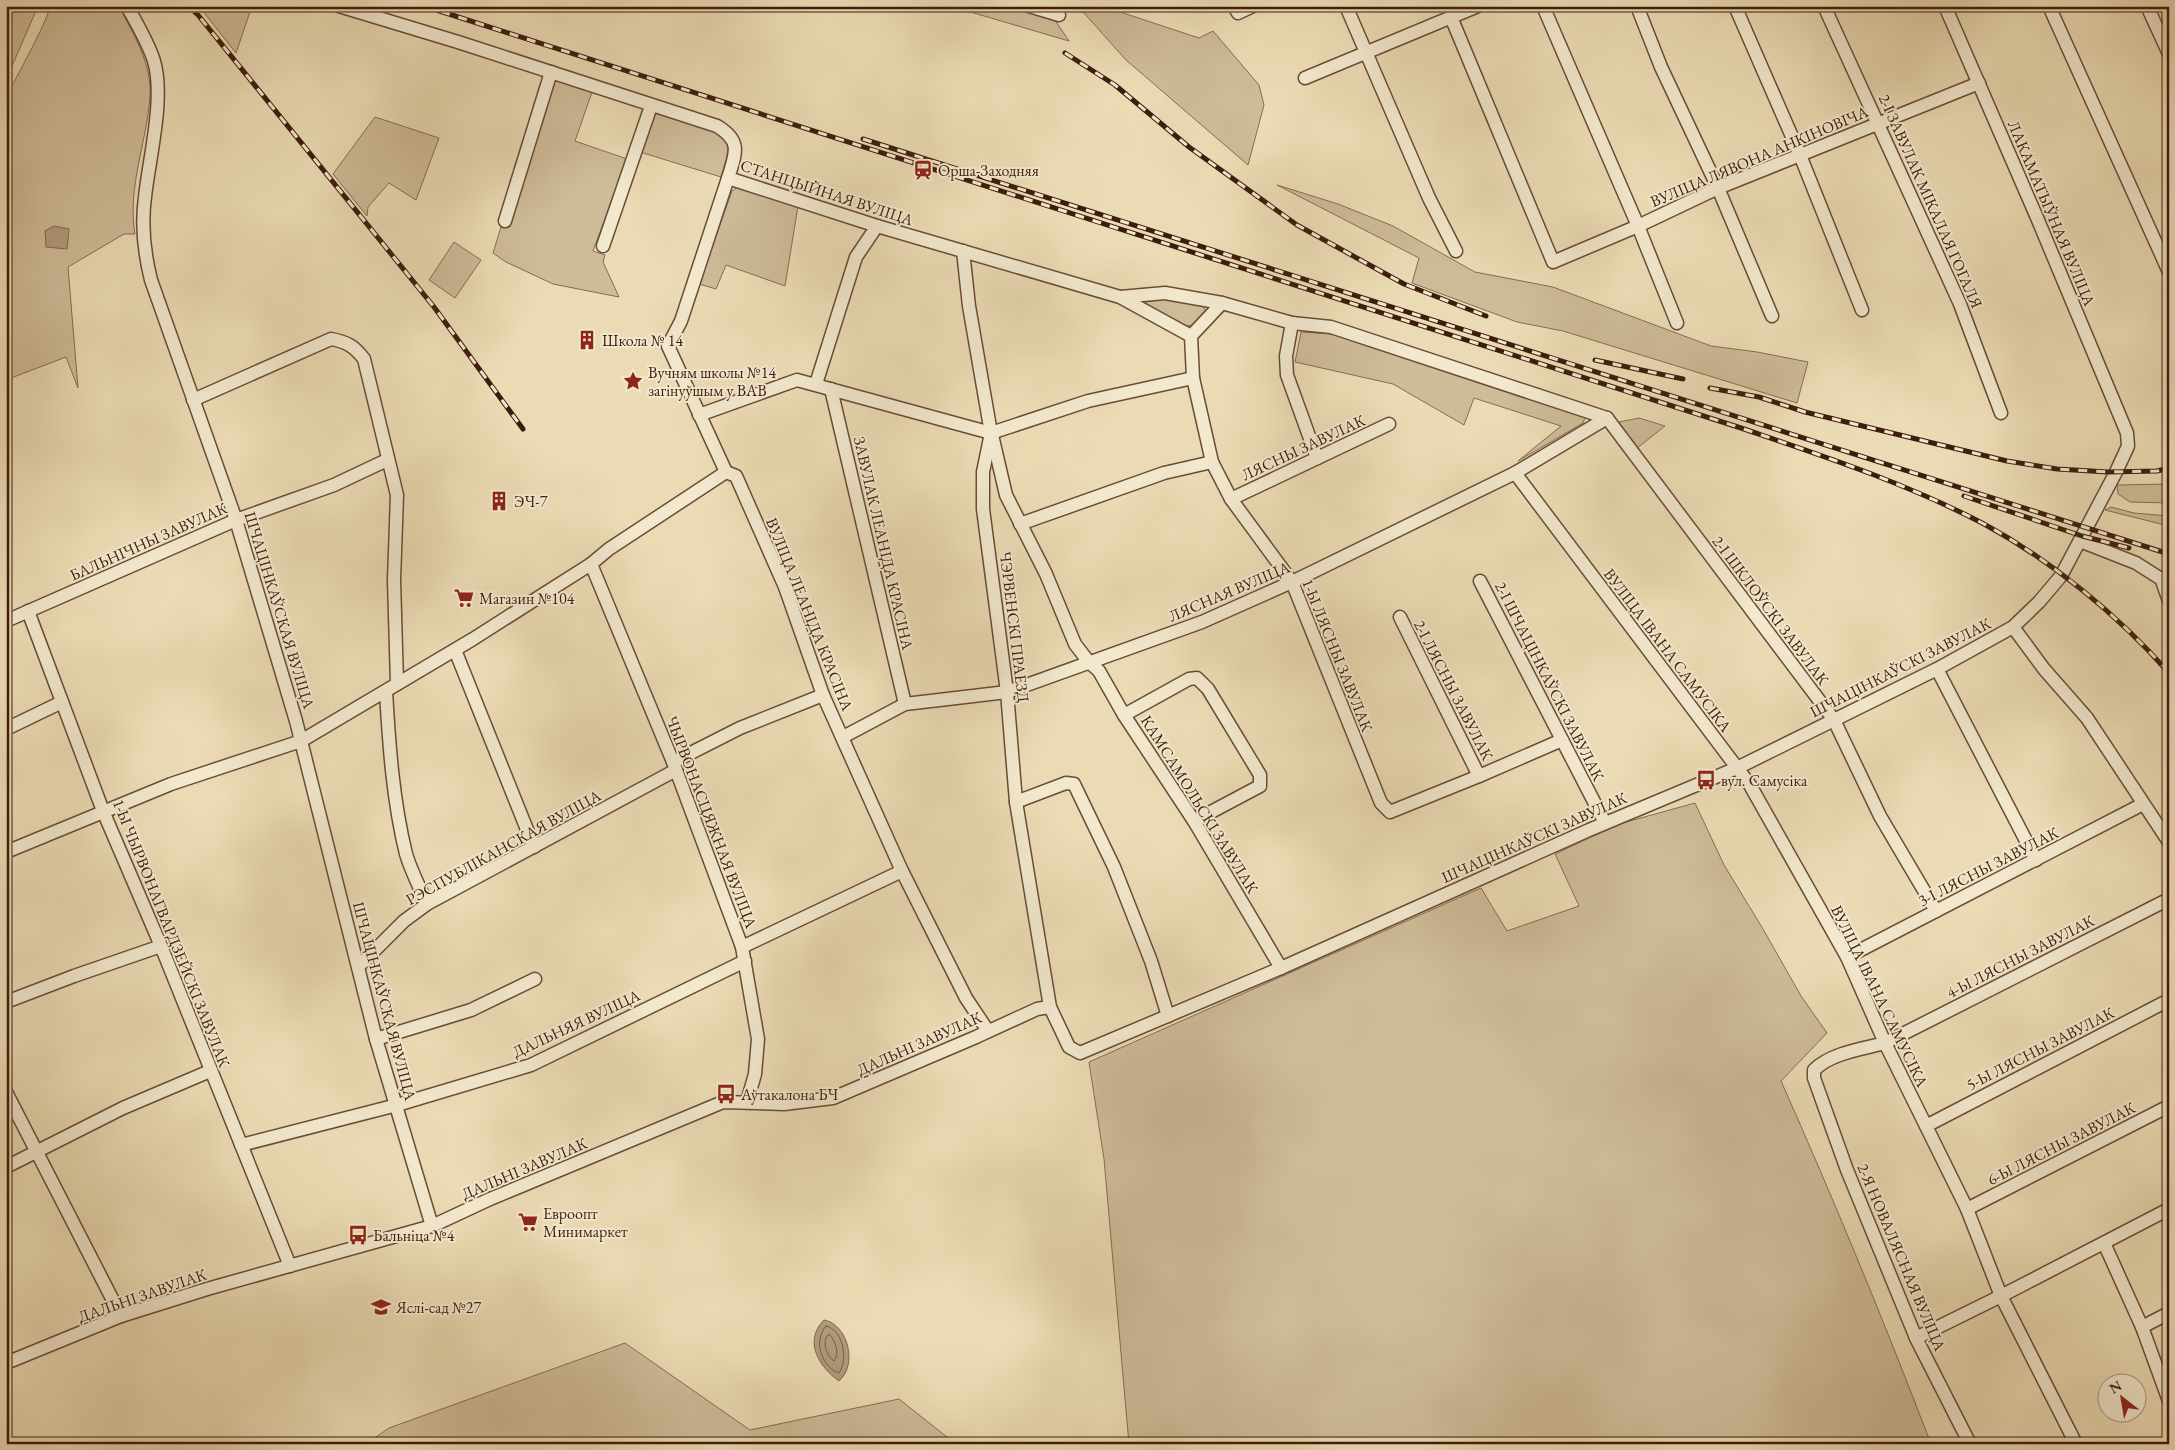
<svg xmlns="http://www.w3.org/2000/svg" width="2175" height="1450" font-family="'EB Garamond',serif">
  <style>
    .green { fill: #cebb98; stroke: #866c52 }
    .water { fill: #b09a7b; stroke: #82684f }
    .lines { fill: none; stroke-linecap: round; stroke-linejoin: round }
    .shore { stroke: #775b44; stroke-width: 1 }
    .minor-casing { stroke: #694c37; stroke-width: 15 }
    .minor { stroke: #f2e8ce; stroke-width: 12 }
    .rail-casing { stroke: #3e1c0d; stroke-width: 5 }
    .rail { stroke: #f2e8ce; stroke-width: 3; stroke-dasharray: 9; stroke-linecap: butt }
    .labels { text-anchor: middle; stroke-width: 4; stroke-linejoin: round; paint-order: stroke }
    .street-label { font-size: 16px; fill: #3e1c0d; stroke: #f2e8ce }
    .poi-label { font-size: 16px; fill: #3e1c0d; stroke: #f2e8ce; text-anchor: start }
  </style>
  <rect width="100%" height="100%" fill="#ebdbb4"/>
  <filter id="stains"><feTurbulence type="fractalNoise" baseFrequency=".004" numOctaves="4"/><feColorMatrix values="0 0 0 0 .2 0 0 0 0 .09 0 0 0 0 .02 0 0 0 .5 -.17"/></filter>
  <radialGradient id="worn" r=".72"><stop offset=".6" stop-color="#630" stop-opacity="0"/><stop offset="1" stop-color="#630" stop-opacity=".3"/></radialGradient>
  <g class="green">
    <polygon points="6,6 38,6 6,80"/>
    <path d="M51,6H119C133,34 152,63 150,96C147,142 127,187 135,234H124L68,267L78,388L66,357L6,380V98C21,67 39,38 51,6Z"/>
    <polygon points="198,6 252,6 236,53 199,6"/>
    <polygon points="950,6 1012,6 1055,20 1069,41"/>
    <polygon points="1066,6 1107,6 1108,8 1199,38 1213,31 1259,85 1264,105 1248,165 1126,60 1084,13"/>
    <polygon points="554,80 592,92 575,141 627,159 593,251 605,255 603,262 619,297 553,284 506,262 493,253 501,227 510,227"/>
    <polygon points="654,113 715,130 728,143 727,156 721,177 640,152"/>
    <polygon points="375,117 439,138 416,200 389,183 368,207 367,216 333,174"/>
    <polygon points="1277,185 1338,204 1393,226 1475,272 1553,287 1711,346 1757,352 1808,362 1797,403 1563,331 1517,322 1412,283 1419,258"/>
    <polygon points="738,187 798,206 785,286 726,265 716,289 699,284 732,191"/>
    <polygon points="454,242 481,260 455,298 429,280"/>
    <polygon points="1163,299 1203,306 1206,312 1194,325 1187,326 1140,303"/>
    <polygon points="1301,332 1333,334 1586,415 1583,423 1518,461 1561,426 1474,398 1464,425 1393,384 1295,362"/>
    <polygon points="1639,418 1665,426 1636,449 1619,422"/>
    <polygon points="2169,484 2169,503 2130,502 2118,494 2117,485"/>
    <polygon points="2111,507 2134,513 2169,516 2169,526 2105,510"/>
    <path d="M1695,803L1724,865L1763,929L1801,996L1827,1033L1781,1081C1834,1200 1884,1321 1931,1444H1129L1104,1159L1089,1062L1481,888L1507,931L1579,906L1555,854L1619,824Z"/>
    <polygon points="625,1343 750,1430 899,1399 952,1441 963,1444 366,1444 389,1428"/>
  </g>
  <g class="water">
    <polygon points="54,226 69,229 67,249 46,247 45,231"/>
    <path d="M824,1320C848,1324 858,1365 839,1381C819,1367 803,1341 824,1320Z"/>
  </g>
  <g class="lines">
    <g class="shore">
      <path d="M826,1326C844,1330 848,1360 839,1373C821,1367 813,1340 826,1326Z"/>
      <path d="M830,1335C836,1342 840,1354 834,1361C827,1356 822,1344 827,1336Z"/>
    </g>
    <defs>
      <g id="minor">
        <path d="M127,6C137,24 148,42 154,61C165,98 149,159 145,197C141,226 144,252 151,280L236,520L296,721L376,1039L432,1226"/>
        <path d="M339,6L458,42L717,126C742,141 736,153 728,178L877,226L1120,297L1191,336L1193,378L1212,462L1231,499L1292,582L1381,803L1390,812L1479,776L1562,740"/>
        <polyline points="1029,6 1059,15"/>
        <polyline points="1234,6 1238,13 1253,6"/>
        <polyline points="1346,6 1429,198 1456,251"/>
        <polyline points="1543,6 1638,226 1677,323"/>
        <polyline points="1637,6 1661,67 1718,188 1772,316"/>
        <polyline points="1735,6 1800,155 1862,310"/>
        <polyline points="1824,6 1960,304 2001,413"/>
        <polyline points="2049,6 2169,272"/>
        <polyline points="2147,6 2169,54"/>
        <polyline points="1451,17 1553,262 1638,226 1718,188 1979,83"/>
        <polyline points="1305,78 1478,6"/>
        <polyline points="728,178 681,321 668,346 726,472 736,476 785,587 823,695 902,871 966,998 988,1031"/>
        <polyline points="505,221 551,72"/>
        <polyline points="603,246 651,106"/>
        <polyline points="963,251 969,306 991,433 983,472 983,509 1007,692 1016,802 1050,1007 1069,1047 1080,1053 1281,968 1589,830 1737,768 1937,669 2013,627 2039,602 2061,576 2116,472 2128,446 2127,433 2038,220 1945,6"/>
        <polyline points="1120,297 1165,293 1222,303 1292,323 1331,327 1607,418"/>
        <polyline points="1292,323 1286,356 1287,375 1317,458"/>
        <polyline points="1191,336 1222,303"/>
        <polyline points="816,384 856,257 877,226"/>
        <polyline points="831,389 905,704"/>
        <path d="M193,400L331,339C347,342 354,346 364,359L397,495L394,580L397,684"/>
        <polyline points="699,415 797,380 991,433"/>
        <polyline points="1607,418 1834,720 1880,816 1936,911"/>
        <polyline points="991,433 1088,401 1193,378"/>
        <polyline points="992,435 1006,495 1046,574 1075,644 1088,661 1099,671 1124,715 1194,821 1281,968"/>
        <polyline points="1515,473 1750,785 1847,957 1885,1043 1967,1209 2001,1296 2076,1444"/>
        <polyline points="1231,499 1389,424"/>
        <polyline points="1020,524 1164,473 1212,462"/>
        <polyline points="2080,541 2136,563 2169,584"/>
        <polyline points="591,564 673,762 742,947 758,1039 755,1074 747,1102"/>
        <polyline points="2161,578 2169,601"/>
        <polyline points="1480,581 1605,823"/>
        <polyline points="28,611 103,811 161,946 290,1266"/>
        <polyline points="1400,617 1479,776"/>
        <polyline points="6,621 236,520 334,485 387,460"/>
        <polyline points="2013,627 2044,669 2087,718 2169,842"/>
        <polyline points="455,650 534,847"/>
        <polyline points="1937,669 2036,860"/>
        <path d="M386,691C389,745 393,801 406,854C411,871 420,888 427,904"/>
        <polyline points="1124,715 1189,679 1197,678 1208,689 1260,775 1260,786 1194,821"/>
        <polyline points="6,729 62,702"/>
        <polyline points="843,737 905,704 1007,692 1202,622 1292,582 1515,473 1607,418"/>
        <polyline points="673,762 740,728 823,695"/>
        <polyline points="1016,802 1066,783 1074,784 1114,867 1151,961 1168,1016"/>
        <polyline points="6,852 171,784 301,741 473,639 591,564 609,549 726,472"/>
        <polyline points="742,947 902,871"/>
        <polyline points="1847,957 2143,804"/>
        <polyline points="358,967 404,921 427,904 676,770"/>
        <polyline points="6,1002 74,976 161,946"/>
        <polyline points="376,1039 471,1010 535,979"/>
        <polyline points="6,1092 121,1316"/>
        <polyline points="1926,1126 2169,1000"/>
        <polyline points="241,1145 397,1105 531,1065 745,961"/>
        <polyline points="6,1167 123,1108 210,1071"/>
        <polyline points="1967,1209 2169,1106"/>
        <polyline points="2104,1243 2142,1327 2169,1401"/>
        <polyline points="2142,1327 2169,1313"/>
        <polyline points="1916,1338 2001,1296 2169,1209"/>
        <polyline points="6,1363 121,1316 207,1289 432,1226 490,1199 723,1102 784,1104 833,1098 976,1037 1037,1009 1050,1007"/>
        <path d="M1970,1444L1916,1338L1847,1170L1814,1078V1070C1831,1053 1862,1049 1885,1043L2169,899"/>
      </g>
    </defs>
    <use href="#minor" class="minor-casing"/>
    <use href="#minor" class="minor"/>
    <defs>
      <g id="rail">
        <polyline points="188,6 198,15 434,307 523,429"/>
        <path d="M424,6L1741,428C1823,456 1906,483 1984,524C2052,561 2118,615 2169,673"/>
        <polyline points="1065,53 1115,85 1189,147 1297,225 1404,284 1486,316"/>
        <polyline points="863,139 2169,554"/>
        <polyline points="1595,360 1683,379"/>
        <polyline points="1710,388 1759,397 1805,412 2007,461 2057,469 2108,472 2157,471 2169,468"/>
        <polyline points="1964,496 2082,536 2129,548"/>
      </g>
    </defs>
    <use href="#rail" class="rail-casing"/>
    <use href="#rail" class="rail"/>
  </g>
  <defs>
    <symbol id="station-bare" viewBox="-9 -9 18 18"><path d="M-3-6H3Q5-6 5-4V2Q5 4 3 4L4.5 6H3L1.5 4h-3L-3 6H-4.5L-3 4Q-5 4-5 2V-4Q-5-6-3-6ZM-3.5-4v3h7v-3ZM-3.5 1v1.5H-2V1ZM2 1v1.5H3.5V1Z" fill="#8f2418" stroke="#f2e8ce" stroke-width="2.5" paint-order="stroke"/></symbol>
    <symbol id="building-bare" viewBox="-9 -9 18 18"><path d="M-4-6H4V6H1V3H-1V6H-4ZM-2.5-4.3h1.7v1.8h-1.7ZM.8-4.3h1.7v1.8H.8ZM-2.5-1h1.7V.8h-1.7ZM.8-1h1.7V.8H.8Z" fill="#8f2418" stroke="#f2e8ce" stroke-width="2.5" paint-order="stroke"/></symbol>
    <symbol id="sight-bare" viewBox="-9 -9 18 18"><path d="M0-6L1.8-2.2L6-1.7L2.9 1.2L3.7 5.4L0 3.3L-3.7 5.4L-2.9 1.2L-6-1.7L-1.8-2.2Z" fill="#8f2418" stroke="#f2e8ce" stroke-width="2.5" paint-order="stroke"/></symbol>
    <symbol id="supermarket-bare" viewBox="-9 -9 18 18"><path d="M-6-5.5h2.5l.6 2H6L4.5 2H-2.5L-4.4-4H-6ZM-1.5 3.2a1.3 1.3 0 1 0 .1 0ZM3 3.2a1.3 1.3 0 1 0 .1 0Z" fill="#8f2418" stroke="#f2e8ce" stroke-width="2.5" paint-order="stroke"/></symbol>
    <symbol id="bus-bare" viewBox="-9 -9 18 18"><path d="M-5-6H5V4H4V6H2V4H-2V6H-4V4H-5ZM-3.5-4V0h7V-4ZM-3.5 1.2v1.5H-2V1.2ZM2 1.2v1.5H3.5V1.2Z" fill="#8f2418" stroke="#f2e8ce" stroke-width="2.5" paint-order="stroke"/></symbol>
    <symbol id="school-bare" viewBox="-9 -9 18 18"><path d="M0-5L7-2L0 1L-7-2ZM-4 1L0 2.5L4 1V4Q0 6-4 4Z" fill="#8f2418" stroke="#f2e8ce" stroke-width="2.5" paint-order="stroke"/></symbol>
  </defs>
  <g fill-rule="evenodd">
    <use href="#station-bare" x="909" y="156" width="28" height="28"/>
    <use href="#building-bare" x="573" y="326" width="28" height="28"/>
    <use href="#sight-bare" x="619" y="367" width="28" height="28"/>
    <use href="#building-bare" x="485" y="487" width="28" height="28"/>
    <use href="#supermarket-bare" x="450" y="584" width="28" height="28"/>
    <use href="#bus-bare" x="1692" y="766" width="28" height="28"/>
    <use href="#bus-bare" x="712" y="1080" width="28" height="28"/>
    <use href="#supermarket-bare" x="514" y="1208" width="28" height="28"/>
    <use href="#bus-bare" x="344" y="1221" width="28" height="28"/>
    <use href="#school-bare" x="367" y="1293" width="28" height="28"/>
  </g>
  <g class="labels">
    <g class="street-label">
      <text transform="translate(1759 156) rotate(-23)" y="6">ВУЛІЦА ЛЯВОНА АНКІНОВІЧА</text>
      <text transform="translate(827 192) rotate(18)" y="6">СТАНЦЫЙНАЯ ВУЛІЦА</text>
      <text transform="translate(1931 201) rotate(66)" y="6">2-І ЗАВУЛАК МІКАЛАЯ ГОГАЛЯ</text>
      <text transform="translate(2052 213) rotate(67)" y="6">ЛАКАМАТЫЎНАЯ ВУЛІЦА</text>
      <text transform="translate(1303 447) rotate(-25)" y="6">ЛЯСНЫ ЗАВУЛАК</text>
      <text transform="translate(148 541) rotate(-24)" y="6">БАЛЬНІЧНЫ ЗАВУЛАК</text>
      <text transform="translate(884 543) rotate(77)" y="6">ЗАВУЛАК ЛЕАНІДА КРАСІНА</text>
      <text transform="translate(1229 591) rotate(-23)" y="6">ЛЯСНАЯ ВУЛІЦА</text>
      <text transform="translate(280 610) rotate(73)" y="6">ШЧАЦІНКАЎСКАЯ ВУЛІЦА</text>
      <text transform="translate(1771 610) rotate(53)" y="6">2-І ШКЛОЎСКІ ЗАВУЛАК</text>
      <text transform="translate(810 614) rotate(68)" y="6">ВУЛІЦА ЛЕАНІДА КРАСІНА</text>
      <text transform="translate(1015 627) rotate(83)" y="6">ЧЭРВЕНСКІ ПРАЕЗД</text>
      <text transform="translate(1668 650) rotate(53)" y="6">ВУЛІЦА ІВАНА САМУСІКА</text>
      <text transform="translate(1338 655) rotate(68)" y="6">1-Ы ЛЯСНЫ ЗАВУЛАК</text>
      <text transform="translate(1900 667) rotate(-27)" y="6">ШЧАЦІНКАЎСКІ ЗАВУЛАК</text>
      <text transform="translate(1550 681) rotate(63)" y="6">2-І ШЧАЦІНКАЎСКІ ЗАВУЛАК</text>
      <text transform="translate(1454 690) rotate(63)" y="6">2-І ЛЯСНЫ ЗАВУЛАК</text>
      <text transform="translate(1200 804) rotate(58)" y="6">КАМСАМОЛЬСКІ ЗАВУЛАК</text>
      <text transform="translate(712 822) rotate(69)" y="6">ЧЫРВОНАСЦЯЖНАЯ ВУЛІЦА</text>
      <text transform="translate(1534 837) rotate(-24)" y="6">ШЧАЦІНКАЎСКІ ЗАВУЛАК</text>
      <text transform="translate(503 847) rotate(-29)" y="6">РЭСПУБЛІКАНСКАЯ ВУЛІЦА</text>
      <text transform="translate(1988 866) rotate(-27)" y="6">3-І ЛЯСНЫ ЗАВУЛАК</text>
      <text transform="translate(172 933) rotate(68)" y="6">1-Ы ЧЫРВОНАГВАРДЗЕЙСКІ ЗАВУЛАК</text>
      <text transform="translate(2020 956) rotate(-27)" y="6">4-Ы ЛЯСНЫ ЗАВУЛАК</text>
      <text transform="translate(1880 996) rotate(64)" y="6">ВУЛІЦА ІВАНА САМУСІКА</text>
      <text transform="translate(385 1001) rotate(75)" y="6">ШЧАЦІНКАЎСКАЯ ВУЛІЦА</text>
      <text transform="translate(576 1023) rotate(-25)" y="6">ДАЛЬНЯЯ ВУЛІЦА</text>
      <text transform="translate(919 1043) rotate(-24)" y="6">ДАЛЬНІ ЗАВУЛАК</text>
      <text transform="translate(2040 1048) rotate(-27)" y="6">5-Ы ЛЯСНЫ ЗАВУЛАК</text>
      <text transform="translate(2061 1143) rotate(-27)" y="6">6-Ы ЛЯСНЫ ЗАВУЛАК</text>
      <text transform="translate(524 1168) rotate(-23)" y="6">ДАЛЬНІ ЗАВУЛАК</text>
      <text transform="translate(1902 1257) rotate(67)" y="6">2-Я НОВАЛЯСНАЯ ВУЛІЦА</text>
      <text transform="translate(142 1295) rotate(-19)" y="6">ДАЛЬНІ ЗАВУЛАК</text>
    </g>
    <g class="poi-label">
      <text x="938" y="176">Орша-Заходняя</text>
      <text x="602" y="346">Школа № 14</text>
      <text x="648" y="378">Вучням школы №14<tspan x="648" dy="18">загінуўшым у ВАВ</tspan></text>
      <text x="514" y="507">ЭЧ-7</text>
      <text x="479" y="604">Магазин №104</text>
      <text x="1721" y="786">вул. Самусіка</text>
      <text x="741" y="1100">Аўтакалона БЧ</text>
      <text x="543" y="1219">Евроопт<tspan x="543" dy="18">Минимаркет</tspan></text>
      <text x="373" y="1241">Бальніца №4</text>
      <text x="396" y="1313">Яслі-сад №27</text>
    </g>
  </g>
  <rect width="2175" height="1450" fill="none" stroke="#ebdbb4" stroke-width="25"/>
  <rect x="8" y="8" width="2160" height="1435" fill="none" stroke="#3e1c0d" stroke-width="2.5"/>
  <rect x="12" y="12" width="2150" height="1425" fill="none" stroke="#3e1c0d"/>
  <g transform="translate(2122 1398) rotate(329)"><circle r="24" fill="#f2e8ce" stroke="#aa9681"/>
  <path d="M0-4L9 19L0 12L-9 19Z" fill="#8f2418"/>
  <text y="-8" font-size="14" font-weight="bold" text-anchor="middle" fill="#3e1c0d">N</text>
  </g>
  <rect width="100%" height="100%" filter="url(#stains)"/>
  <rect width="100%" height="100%" fill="url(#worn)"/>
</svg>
